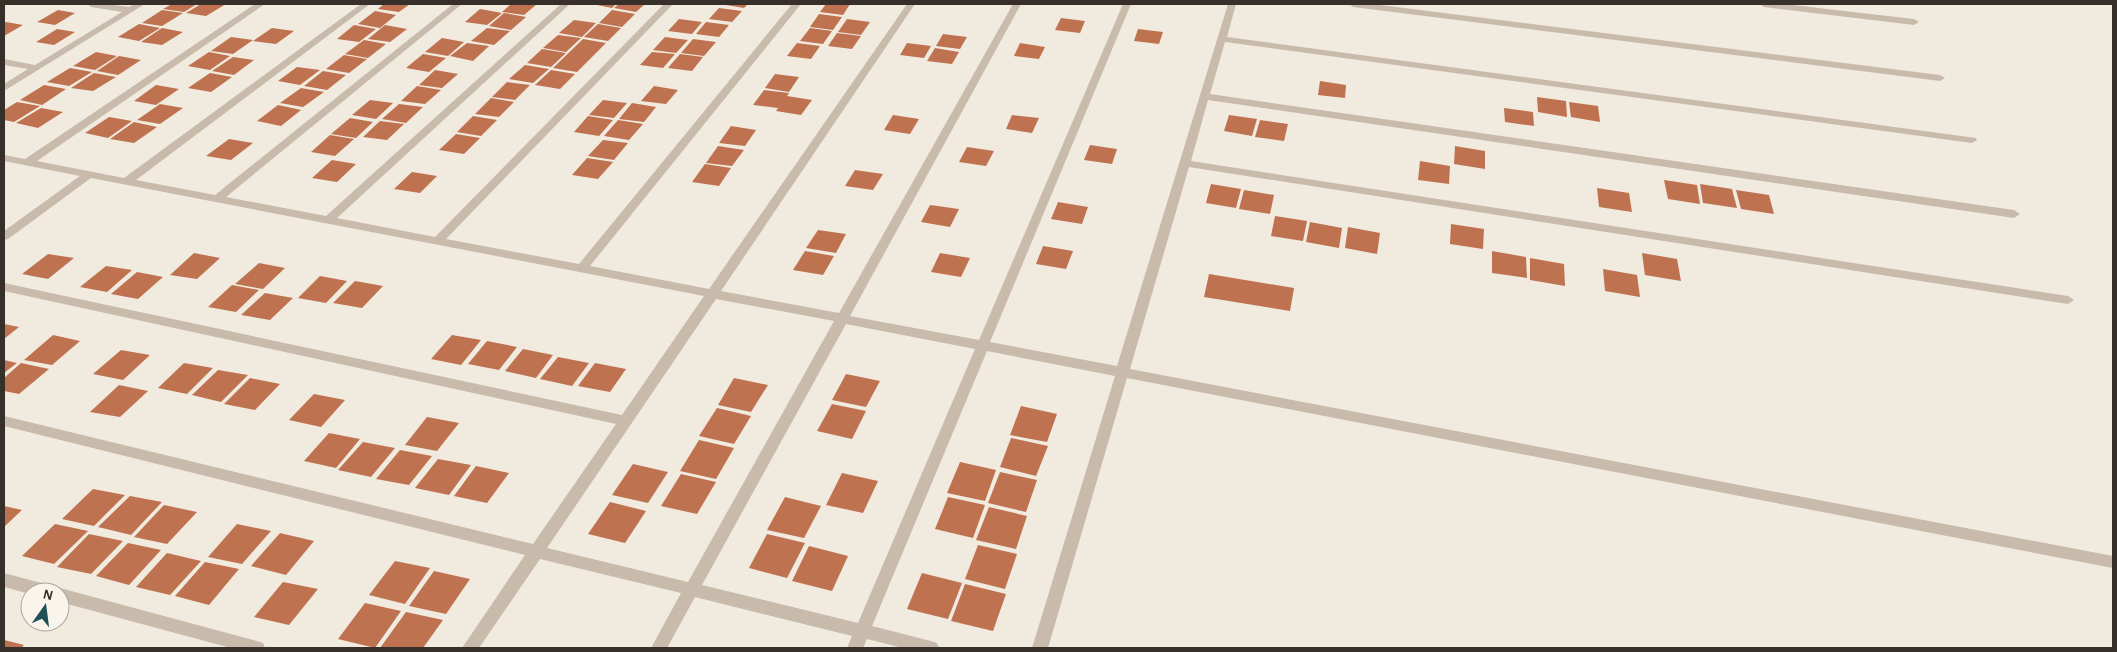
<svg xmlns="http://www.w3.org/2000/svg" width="2117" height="652" font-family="'Alegreya Sans',sans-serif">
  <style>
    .building { fill: #bf7250 }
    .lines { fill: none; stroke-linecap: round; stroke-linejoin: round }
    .street { fill: #c9bbac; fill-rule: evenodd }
  </style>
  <rect width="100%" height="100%" fill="#f1eadf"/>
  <g class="building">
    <polygon points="172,4 197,4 184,12 163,9"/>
    <polygon points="201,4 226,4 206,16 186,13"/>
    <polygon points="384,4 410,4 399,12 378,9"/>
    <polygon points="511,4 537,4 524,15 502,12"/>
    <polygon points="592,4 616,4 612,8"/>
    <polygon points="619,4 645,4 636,12 614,8"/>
    <polygon points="720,4 748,4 744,8"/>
    <polygon points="826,4 850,4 843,15 820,12"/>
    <polygon points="719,8 742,11 732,22 709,19"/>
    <polygon points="480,9 502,13 487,25 465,22"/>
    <polygon points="58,10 75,13 55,25 37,22"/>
    <polygon points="162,10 183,13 162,26 142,23"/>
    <polygon points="612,10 635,14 622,27 599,23"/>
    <polygon points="375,11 396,15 380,28 358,24"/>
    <polygon points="504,13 526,17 511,30 489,26"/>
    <polygon points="819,14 842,17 833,30 810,27"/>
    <polygon points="1061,18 1085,21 1080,33 1055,30"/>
    <polygon points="679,19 702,22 692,34 668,31"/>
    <polygon points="847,19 870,22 861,35 838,32"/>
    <polygon points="574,20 596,23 582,37 559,33"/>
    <polygon points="6,22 23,25 4,36 4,23"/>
    <polygon points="706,22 729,25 719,37 696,34"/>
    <polygon points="139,24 160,28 139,41 118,37"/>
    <polygon points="598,24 621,28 608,41 584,37"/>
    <polygon points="354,25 376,29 359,42 337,39"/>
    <polygon points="385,25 407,29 390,42 368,39"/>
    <polygon points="162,28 183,32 162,45 141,42"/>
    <polygon points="272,28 294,31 276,44 253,41"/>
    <polygon points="487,28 510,31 494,45 471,41"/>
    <polygon points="810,28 832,31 823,44 800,41"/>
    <polygon points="57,29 75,32 54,45 36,42"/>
    <polygon points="1138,29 1163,32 1159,44 1134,41"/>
    <polygon points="837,33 861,36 852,49 828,46"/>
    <polygon points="943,34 967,37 960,49 936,46"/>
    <polygon points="558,35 581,38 566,52 543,48"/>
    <polygon points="231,37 253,40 233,54 211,51"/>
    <polygon points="665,37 688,40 676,53 653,50"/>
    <polygon points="442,38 464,42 448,56 425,52"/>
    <polygon points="583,39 606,43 577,72 553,68"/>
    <polygon points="693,39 716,42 704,56 681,53"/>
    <polygon points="364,40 386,44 368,58 345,54"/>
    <polygon points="467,43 489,46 473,61 450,56"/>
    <polygon points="797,43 820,46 811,59 787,56"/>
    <polygon points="907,43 931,46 924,58 900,55"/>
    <polygon points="1020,43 1045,47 1039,59 1014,56"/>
    <polygon points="935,48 959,52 952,64 927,61"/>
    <polygon points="542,49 566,53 551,67 527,63"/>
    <polygon points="96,52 117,56 95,70 73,66"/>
    <polygon points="209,52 230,56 210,70 188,66"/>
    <polygon points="652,52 675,54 663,68 640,65"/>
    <polygon points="423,54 446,58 429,72 406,68"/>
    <polygon points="680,54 703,57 692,71 668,68"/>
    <polygon points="344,55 367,59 349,73 326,69"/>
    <polygon points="119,56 141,60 118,75 97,71"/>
    <polygon points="233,57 254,60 234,75 212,71"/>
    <polygon points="525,65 549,69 533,83 509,79"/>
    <polygon points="297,67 320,70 300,85 278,81"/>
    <polygon points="70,68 92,72 69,86 47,82"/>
    <polygon points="435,70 458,74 442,88 419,85"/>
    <polygon points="551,70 575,74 560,89 535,85"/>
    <polygon points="323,71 346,75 327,90 304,86"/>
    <polygon points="94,73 116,77 93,91 71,88"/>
    <polygon points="210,73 232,77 211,92 188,88"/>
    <polygon points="775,74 799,77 789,92 765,88"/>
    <polygon points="1320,81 1346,85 1345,98 1318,95"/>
    <polygon points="507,82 530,85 515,100 492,97"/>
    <polygon points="44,85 66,89 42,105 20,100"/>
    <polygon points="156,85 179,89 156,105 134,101"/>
    <polygon points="417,86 441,90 425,104 401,101"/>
    <polygon points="654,86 678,90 666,104 641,101"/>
    <polygon points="301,88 324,92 303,107 280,103"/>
    <polygon points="764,90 789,93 787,96 812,100 801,115 776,111 783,101 778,108 753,105"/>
    <polygon points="1537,97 1566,101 1567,117 1538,112"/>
    <polygon points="491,98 514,102 499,117 475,114"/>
    <polygon points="370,100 393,103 376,119 352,115"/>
    <polygon points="603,100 627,103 614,118 589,115"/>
    <polygon points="17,102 40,106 14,122 4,120 4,110"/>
    <polygon points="1569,102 1598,106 1600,122 1571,117"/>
    <polygon points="632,103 656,107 644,122 619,119"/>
    <polygon points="160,104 183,108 160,124 137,120"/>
    <polygon points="399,104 423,107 406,123 382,119"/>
    <polygon points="278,105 301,110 281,126 257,121"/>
    <polygon points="41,108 63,112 38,128 16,123"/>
    <polygon points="1504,108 1533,112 1534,126 1505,122"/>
    <polygon points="893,115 919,119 910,134 884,130"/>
    <polygon points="1012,115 1039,118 1032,133 1006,129"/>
    <polygon points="1229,115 1257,119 1252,136 1224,131"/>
    <polygon points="473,116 497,120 481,136 457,132"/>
    <polygon points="588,116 613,120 599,136 574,132"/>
    <polygon points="109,117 132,121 108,138 85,133"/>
    <polygon points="350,118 373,122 356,138 331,134"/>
    <polygon points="618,120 643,124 629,140 604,136"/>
    <polygon points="1260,120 1288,124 1284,141 1255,137"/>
    <polygon points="380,121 404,124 387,140 363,137"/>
    <polygon points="134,122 157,127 134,143 110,139"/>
    <polygon points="731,126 756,130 745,146 719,143"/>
    <polygon points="456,134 480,138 464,154 439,150"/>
    <polygon points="330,135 354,139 335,156 311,152"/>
    <polygon points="229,139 253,143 231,160 206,156"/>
    <polygon points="603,140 628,143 614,160 588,156"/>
    <polygon points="1090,145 1117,149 1112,164 1084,160"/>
    <polygon points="718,146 744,150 732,166 706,163"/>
    <polygon points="1455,146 1485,151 1485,169 1454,164"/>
    <polygon points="967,147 994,151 986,166 959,162"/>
    <polygon points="587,158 613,162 598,179 572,175"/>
    <polygon points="332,160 356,164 337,182 312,178"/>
    <polygon points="1420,161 1450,166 1449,184 1418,180"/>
    <polygon points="705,164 731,168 719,186 692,182"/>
    <polygon points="855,170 883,174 873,190 845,186"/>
    <polygon points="412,172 437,176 420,193 394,189"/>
    <polygon points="1664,180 1697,185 1700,204 1668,199"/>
    <polygon points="1211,184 1241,189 1236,208 1206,203"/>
    <polygon points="1700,184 1732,189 1737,208 1703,203"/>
    <polygon points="1597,188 1629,193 1632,212 1599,207"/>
    <polygon points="1244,190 1274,195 1270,214 1239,209"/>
    <polygon points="1736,190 1769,195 1774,214 1741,209"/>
    <polygon points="1058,202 1088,207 1082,224 1051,219"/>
    <polygon points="930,205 959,209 950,227 921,222"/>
    <polygon points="1275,216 1307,221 1303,241 1271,236"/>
    <polygon points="1310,222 1342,228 1339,248 1306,242"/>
    <polygon points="1451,224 1484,229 1483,249 1450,244"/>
    <polygon points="1348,227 1380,233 1377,254 1345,248"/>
    <polygon points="818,230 846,234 836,253 806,248"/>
    <polygon points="1043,246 1073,251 1066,269 1036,264"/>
    <polygon points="805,251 834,256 823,275 793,270"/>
    <polygon points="1492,251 1526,257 1527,278 1492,273"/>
    <polygon points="194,253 220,258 197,279 170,275"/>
    <polygon points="940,253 970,258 961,277 931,272"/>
    <polygon points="1642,253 1677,259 1681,281 1645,275"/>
    <polygon points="48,254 74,258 48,279 22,274"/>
    <polygon points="1530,258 1564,264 1565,286 1530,280"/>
    <polygon points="259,263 285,268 263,289 235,284"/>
    <polygon points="106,266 132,270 107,292 80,287"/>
    <polygon points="1603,269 1637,275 1640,297 1605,291"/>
    <polygon points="137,272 163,277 138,299 111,294"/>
    <polygon points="1209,274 1294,288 1290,311 1204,297"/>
    <polygon points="320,276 347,281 326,303 298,298"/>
    <polygon points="355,281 383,286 362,308 333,303"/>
    <polygon points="232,285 259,290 236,312 208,307"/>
    <polygon points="265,293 293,298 270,320 241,315"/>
    <polygon points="4,324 19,327 4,339"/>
    <polygon points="53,335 80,341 52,365 24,360"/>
    <polygon points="452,335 481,340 461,365 431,359"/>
    <polygon points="487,341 517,347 499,370 468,364"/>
    <polygon points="523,349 553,355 536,378 505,371"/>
    <polygon points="121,350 150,355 123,380 93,374"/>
    <polygon points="558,357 589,363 572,386 540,379"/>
    <polygon points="4,360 17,363 4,373"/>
    <polygon points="21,363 49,369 19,394 4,391 4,378"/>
    <polygon points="184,363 213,368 187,394 158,388"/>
    <polygon points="595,363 626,369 610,392 578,386"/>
    <polygon points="218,370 248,375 221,402 192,395"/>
    <polygon points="846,374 880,381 866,407 832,400"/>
    <polygon points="250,378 280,384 255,410 224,404"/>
    <polygon points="734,378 768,385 751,412 718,405"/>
    <polygon points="119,385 148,391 120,417 90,412"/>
    <polygon points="314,394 345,400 321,427 289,420"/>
    <polygon points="832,404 866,411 852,439 817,431"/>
    <polygon points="1021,406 1057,414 1047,442 1010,435"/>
    <polygon points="717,408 751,416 734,444 699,436"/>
    <polygon points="427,417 459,423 437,451 405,445"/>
    <polygon points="329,433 360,439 336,468 304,461"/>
    <polygon points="1011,438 1048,446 1036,476 1000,467"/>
    <polygon points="699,440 734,448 716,479 680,471"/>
    <polygon points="363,442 395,448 371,477 338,470"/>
    <polygon points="400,450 432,456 409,485 376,479"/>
    <polygon points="438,459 471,465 449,495 415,488"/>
    <polygon points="960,462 996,470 985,501 947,493"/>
    <polygon points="633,464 668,472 648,503 612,495"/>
    <polygon points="476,466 509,473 487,503 454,496"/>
    <polygon points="1000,472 1037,480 1026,512 988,503"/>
    <polygon points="842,473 878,481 863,513 826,505"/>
    <polygon points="681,474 716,482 697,514 661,506"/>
    <polygon points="93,489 125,495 94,526 62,519"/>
    <polygon points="130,496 162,502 131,535 98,527"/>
    <polygon points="785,497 821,506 804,538 767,530"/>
    <polygon points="948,497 985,505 973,538 935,529"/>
    <polygon points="610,502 646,511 625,543 588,534"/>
    <polygon points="164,505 197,512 167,544 134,537"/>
    <polygon points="4,506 22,510 4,527"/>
    <polygon points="989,507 1027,516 1016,549 976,540"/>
    <polygon points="55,524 88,531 54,564 22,556"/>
    <polygon points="237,524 271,531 242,564 208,557"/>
    <polygon points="280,533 314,541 286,575 251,566"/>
    <polygon points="89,534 123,541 91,574 57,567"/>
    <polygon points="767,534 805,543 787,578 749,568"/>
    <polygon points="128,543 161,550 129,585 96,576"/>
    <polygon points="978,545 1017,554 1005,589 965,579"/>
    <polygon points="809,546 848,556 832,591 792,581"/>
    <polygon points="167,553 201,561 170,595 136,587"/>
    <polygon points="395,561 430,568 405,604 369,595"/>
    <polygon points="205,562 239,569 209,605 175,596"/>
    <polygon points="434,571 470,579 446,614 409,606"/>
    <polygon points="922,573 962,583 948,619 907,609"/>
    <polygon points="283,582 318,589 289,625 254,617"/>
    <polygon points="965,584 1006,594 993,631 951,621"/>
    <polygon points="365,603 401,611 375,648 338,639"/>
    <polygon points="406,612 443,620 423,648 380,648"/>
    <polygon points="4,640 24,645 21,648 4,648"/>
  </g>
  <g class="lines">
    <g class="street">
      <polygon points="87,4 107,4 129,7 135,4 145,4 4,91 4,84 28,69 4,65 4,59 35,65 122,12 91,7"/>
      <path d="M255,4H265L37,161L124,178L361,4H370L136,180L215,195L453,4H462L226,197L326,216L561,4H570L337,218L435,237L664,4H673L446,239L579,264L792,4H801L590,266L709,289L907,4H915L721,291L839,313L1013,4H1021L850,316L979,340L1123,4H1131L990,342L1117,366L1228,4H1236L1227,37L1976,138L1977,140L1972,143L1225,42L1210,94L2014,210L2020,214L2014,218L1208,100L1191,161L2068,296L2074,300L2068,304L1189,167L1130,369L2113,556V568L1127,378L1048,648H1032L1115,376L987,351L872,626L931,641L937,643L939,648H903L867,639L863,648H847L852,636L695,597L667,648H651L681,593L540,559L479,648H462L525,555L4,426V416L533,544L616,424L4,291V283L622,415L704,296L91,178L8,239L4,240V231L80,176L4,161V155L25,159ZM716,299L834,321L688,582L547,548ZM846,324L975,349L858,623L702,585Z"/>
      <polygon points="1349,4 1372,4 1940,75 1945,78 1940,81 1353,7"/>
      <polygon points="1760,4 1784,4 1914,19 1919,22 1914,25 1764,7"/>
      <polygon points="4,573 49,585 56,590 60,588 257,641 263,643 265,648 231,648 60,602 60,592 30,592 30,594 4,587"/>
    </g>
  </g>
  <rect width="2117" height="652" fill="none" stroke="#372f2a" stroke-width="10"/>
  <g transform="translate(45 607) rotate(14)"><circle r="24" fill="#f9f4ec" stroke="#aba59e"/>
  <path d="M0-4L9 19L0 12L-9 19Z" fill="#225057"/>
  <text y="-8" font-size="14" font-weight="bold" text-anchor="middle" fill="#372f2a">N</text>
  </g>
</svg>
